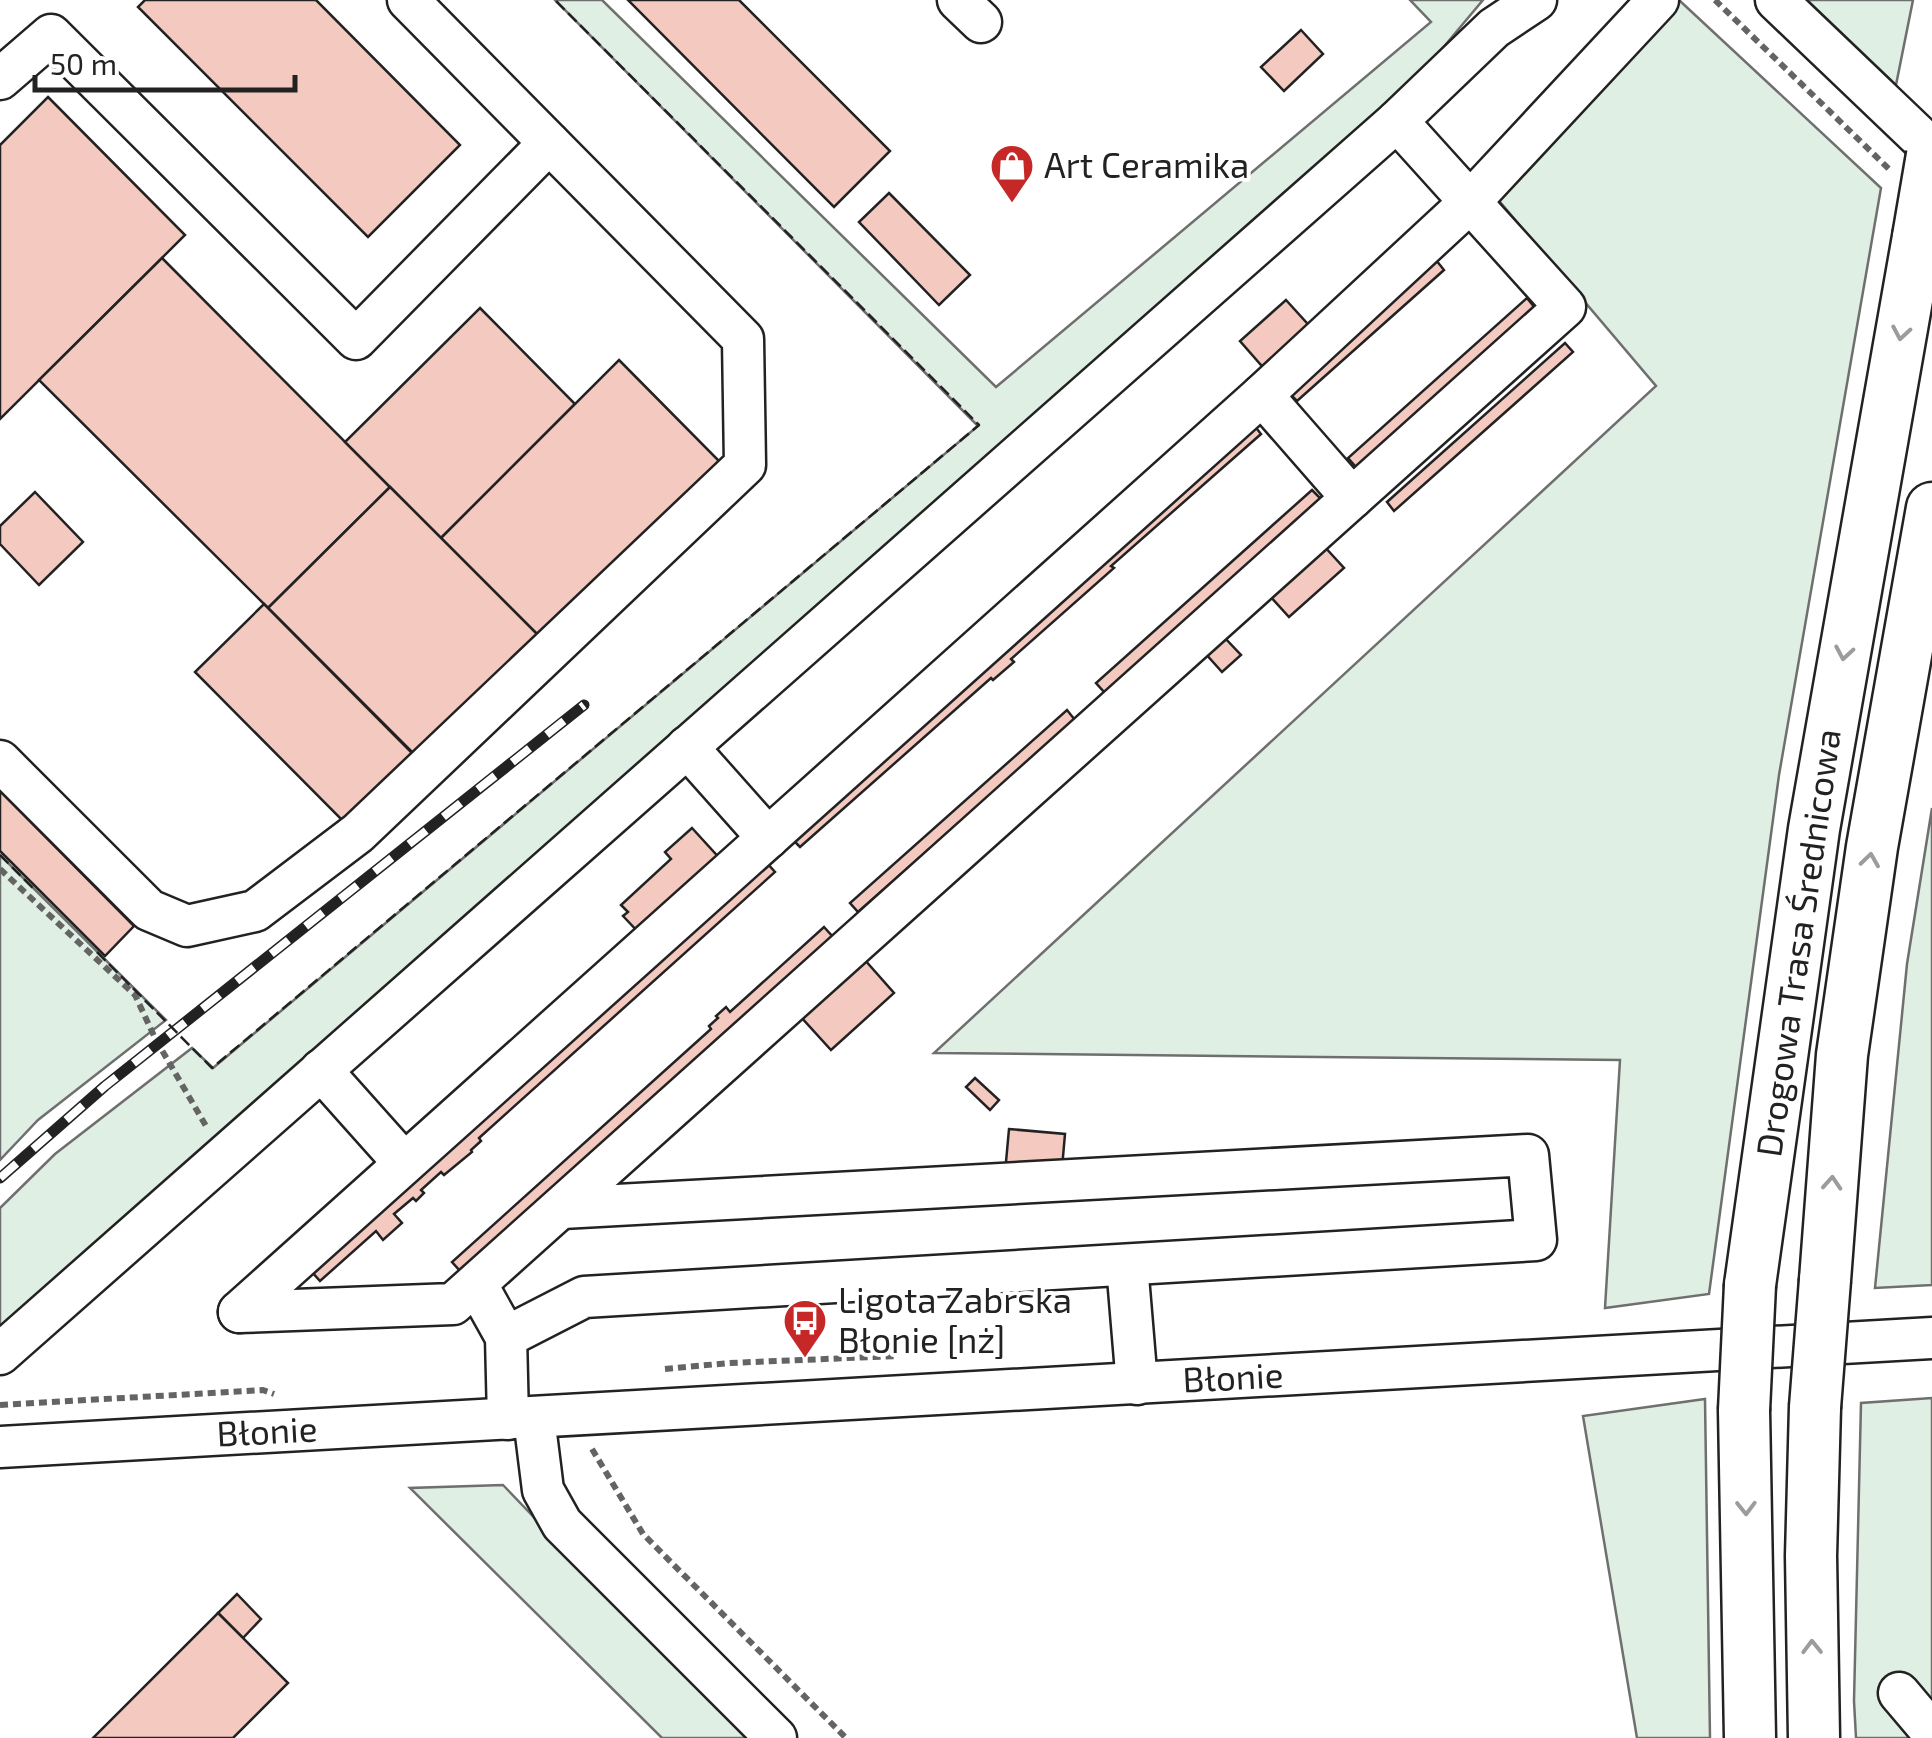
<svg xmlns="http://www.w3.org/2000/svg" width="1932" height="1738" font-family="'Exo 2',sans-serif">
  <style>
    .green { fill: #e0efe3; stroke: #6f6f6f; stroke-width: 2.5 }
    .building { fill: #f3c9c0; stroke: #222; stroke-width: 2.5 }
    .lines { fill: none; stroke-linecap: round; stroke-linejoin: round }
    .minor-casing { stroke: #222; stroke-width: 45 }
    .major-casing { stroke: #222; stroke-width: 55 }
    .path { stroke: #646464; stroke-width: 6; stroke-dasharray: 8 5; stroke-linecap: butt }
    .minor { stroke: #fff; stroke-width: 40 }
    .major { stroke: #fff; stroke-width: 50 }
    .rail-casing { stroke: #222; stroke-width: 11 }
    .rail { stroke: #fff; stroke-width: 8; stroke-dasharray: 22; stroke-linecap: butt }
    .major-bridge-casing { stroke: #222; stroke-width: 55; stroke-linecap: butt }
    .major-bridge { stroke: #fff; stroke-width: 50 }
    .fence { stroke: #222; stroke-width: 2.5; stroke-dasharray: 12 5; stroke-linecap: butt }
    .oneway { stroke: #9c9c9c }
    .labels { text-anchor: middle; stroke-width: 8; stroke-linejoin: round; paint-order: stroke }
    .poi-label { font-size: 35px; fill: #222; stroke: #fff; text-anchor: start }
    .street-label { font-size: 35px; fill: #222; stroke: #fff }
  </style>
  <rect width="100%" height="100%" fill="#fff"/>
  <g class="green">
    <polygon points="555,0 602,0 996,387 1431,22 1410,0 1483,0 1426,68 0,1332 0,1208 55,1154 192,1048 213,1068 978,426"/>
    <polygon points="1679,0 1881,188 1779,775 1709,1294 1605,1308 1620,1060 934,1053 1656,386 1495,196"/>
    <polygon points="1807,0 1913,0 1896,85"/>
    <polygon points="1932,808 1932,1285 1875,1288 1907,964"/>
    <polygon points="0,855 166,1020 38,1120 0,1160"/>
    <polygon points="1932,1398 1932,1738 1856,1738 1854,1701 1861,1403"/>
    <polygon points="1705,1399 1710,1738 1637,1738 1583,1416"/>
    <polygon points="503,1485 746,1738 662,1738 410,1488"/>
  </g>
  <g class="building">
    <polygon points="145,0 316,0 460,145 368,237 138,7"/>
    <polygon points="628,0 739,0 890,151 834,207"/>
    <polygon points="1301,30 1323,54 1284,91 1261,67"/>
    <polygon points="48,97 185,235 0,419 0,145"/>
    <polygon points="889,193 970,275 939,305 859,222"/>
    <polygon points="162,258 390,487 268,608 39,380"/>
    <polygon points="1436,260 1444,270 1297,401 1288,392"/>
    <polygon points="1527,298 1535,308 1356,467 1348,458"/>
    <polygon points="1286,300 1315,332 1268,373 1240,341"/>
    <polygon points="480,308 575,404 441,538 345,442"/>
    <polygon points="1565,343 1573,352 1394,511 1387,502"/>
    <polygon points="619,360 721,463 543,640 441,538"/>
    <polygon points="1253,424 1261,434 1111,566 1114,568 1011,659 1014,662 993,680 991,678 800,847 791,838"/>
    <polygon points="390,487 543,640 421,761 268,608"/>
    <polygon points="1312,490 1321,499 1105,693 1096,683"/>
    <polygon points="35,492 83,542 39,585 0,544 0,526"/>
    <polygon points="1323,545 1344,568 1289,617 1268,594"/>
    <polygon points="264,604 414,755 345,823 195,672"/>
    <polygon points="1223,636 1241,655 1222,672 1205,653"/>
    <polygon points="1067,710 1075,720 858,912 850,903"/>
    <polygon points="0,791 134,926 105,956 0,851"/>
    <polygon points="692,828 723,862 642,936 623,916 628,912 621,905 671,859 665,852"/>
    <polygon points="766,862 775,872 479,1138 481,1141 471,1150 472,1152 444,1175 441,1172 421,1190 424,1193 416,1201 413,1198 394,1214 402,1223 383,1240 376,1231 320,1281 312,1272"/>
    <polygon points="824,927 833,937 461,1272 452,1262 711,1029 709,1026 718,1018 716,1016 726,1007 730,1012"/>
    <polygon points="864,959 894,993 831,1050 800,1016"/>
    <polygon points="975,1078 999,1100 990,1110 966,1087"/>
    <polygon points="1009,1129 1065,1134 1062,1168 1006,1162"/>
    <polygon points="237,1594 261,1619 243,1638 218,1613"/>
    <polygon points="218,1613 288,1683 233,1738 93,1738"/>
  </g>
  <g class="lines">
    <defs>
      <g id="minor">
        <polyline points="958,0 981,22"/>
        <polyline points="1776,0 1932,149"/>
        <polyline points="0,79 51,35 356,339 549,143"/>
        <polyline points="1262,395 1352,498"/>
        <polyline points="687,747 768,838"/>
        <polyline points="0,761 149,910 187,926 255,911 358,833 745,465 743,339 408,0"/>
        <polyline points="321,1070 404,1163"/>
        <polyline points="1127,1265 1137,1384"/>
        <polyline points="477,1285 506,1337 508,1419"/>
        <polyline points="239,1312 453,1304 1565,307 1397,121 1494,28 1536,0"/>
        <polyline points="239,1312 1262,395 1468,204 1658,0"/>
        <polyline points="506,1337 584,1297 1536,1240 1528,1155 562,1208"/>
        <polyline points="0,1354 1397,121"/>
        <polyline points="534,1418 543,1490 562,1524 776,1738"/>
        <polyline points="0,1447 1932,1338"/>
        <polyline points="1899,1693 1932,1732"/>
      </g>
      <g id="major">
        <polyline points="1825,1280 1842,1055 1872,847 1932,508"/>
        <polyline points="1750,1285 1814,829 1918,237"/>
        <polyline points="1744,1410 1750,1738"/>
        <polyline points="1814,1738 1811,1556 1815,1407"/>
      </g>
    </defs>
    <use href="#minor" class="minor-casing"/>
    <use href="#major" class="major-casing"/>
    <g class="path">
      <polyline points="1715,0 1890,170"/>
      <polyline points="0,869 135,995 156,1040 206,1126"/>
      <polyline points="665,1369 729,1363 897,1356"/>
      <polyline points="0,1405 263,1390 274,1394"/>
      <polyline points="592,1449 643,1534 846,1738"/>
    </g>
    <use href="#minor" class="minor"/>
    <use href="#major" class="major"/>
    <defs>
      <polyline id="rail" points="0,1178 105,1086 584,705"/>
    </defs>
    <use href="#rail" class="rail-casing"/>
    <use href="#rail" class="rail"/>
    <defs>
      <g id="major-bridge">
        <polyline points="1918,237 1932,155"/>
        <polyline points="1815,1407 1825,1280"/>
        <polyline points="1744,1410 1750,1285"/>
      </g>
    </defs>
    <use href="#major-bridge" class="major-bridge-casing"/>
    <use href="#major-bridge" class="major-bridge"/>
    <g class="fence">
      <polyline points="0,855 33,888"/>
      <polyline points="97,952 212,1068 979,425 555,0"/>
    </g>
  </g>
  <defs><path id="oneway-chevron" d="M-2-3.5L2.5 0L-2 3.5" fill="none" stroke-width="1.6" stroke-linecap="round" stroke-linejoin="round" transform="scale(2.5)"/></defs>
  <g class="oneway">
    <use href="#oneway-chevron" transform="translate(1901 333) rotate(100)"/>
    <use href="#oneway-chevron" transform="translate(1844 653) rotate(100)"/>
    <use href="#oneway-chevron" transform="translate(1870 860) rotate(-82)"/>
    <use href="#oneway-chevron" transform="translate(1832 1183) rotate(-86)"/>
    <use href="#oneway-chevron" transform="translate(1746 1508) rotate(89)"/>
    <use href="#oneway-chevron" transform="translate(1812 1647) rotate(-91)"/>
  </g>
  <defs>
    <symbol id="shop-pin" viewBox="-11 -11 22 30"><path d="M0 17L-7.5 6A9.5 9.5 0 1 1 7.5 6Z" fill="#c62828" stroke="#fff"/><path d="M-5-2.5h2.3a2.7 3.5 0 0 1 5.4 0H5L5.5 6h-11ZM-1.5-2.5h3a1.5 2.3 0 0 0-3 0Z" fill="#fff"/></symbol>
    <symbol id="bus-pin" viewBox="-11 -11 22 30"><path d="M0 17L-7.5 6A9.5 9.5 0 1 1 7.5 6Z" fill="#c62828" stroke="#fff"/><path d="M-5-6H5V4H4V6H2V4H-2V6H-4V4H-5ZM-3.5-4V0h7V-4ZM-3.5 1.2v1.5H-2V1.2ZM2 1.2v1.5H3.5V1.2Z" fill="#fff"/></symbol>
  </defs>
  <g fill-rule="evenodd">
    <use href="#shop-pin" x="987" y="141" width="50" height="68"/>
    <use href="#bus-pin" x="780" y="1296" width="50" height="68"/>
  </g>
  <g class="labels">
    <g class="poi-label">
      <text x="1044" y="178">Art Ceramika</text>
      <text x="838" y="1313">Ligota Zabrska<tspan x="838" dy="40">Błonie [nż]</tspan></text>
    </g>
    <g class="street-label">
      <text transform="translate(1799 943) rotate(-82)" y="12">Drogowa Trasa Średnicowa</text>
      <text transform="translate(1233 1378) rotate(-3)" y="12">Błonie</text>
      <text transform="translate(267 1432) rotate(-3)" y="12">Błonie</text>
    </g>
  </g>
  <path d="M35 75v15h260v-15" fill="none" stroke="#222222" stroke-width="5"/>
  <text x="50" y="75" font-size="30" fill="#222222" stroke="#ffffff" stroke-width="8" paint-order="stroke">50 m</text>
</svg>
